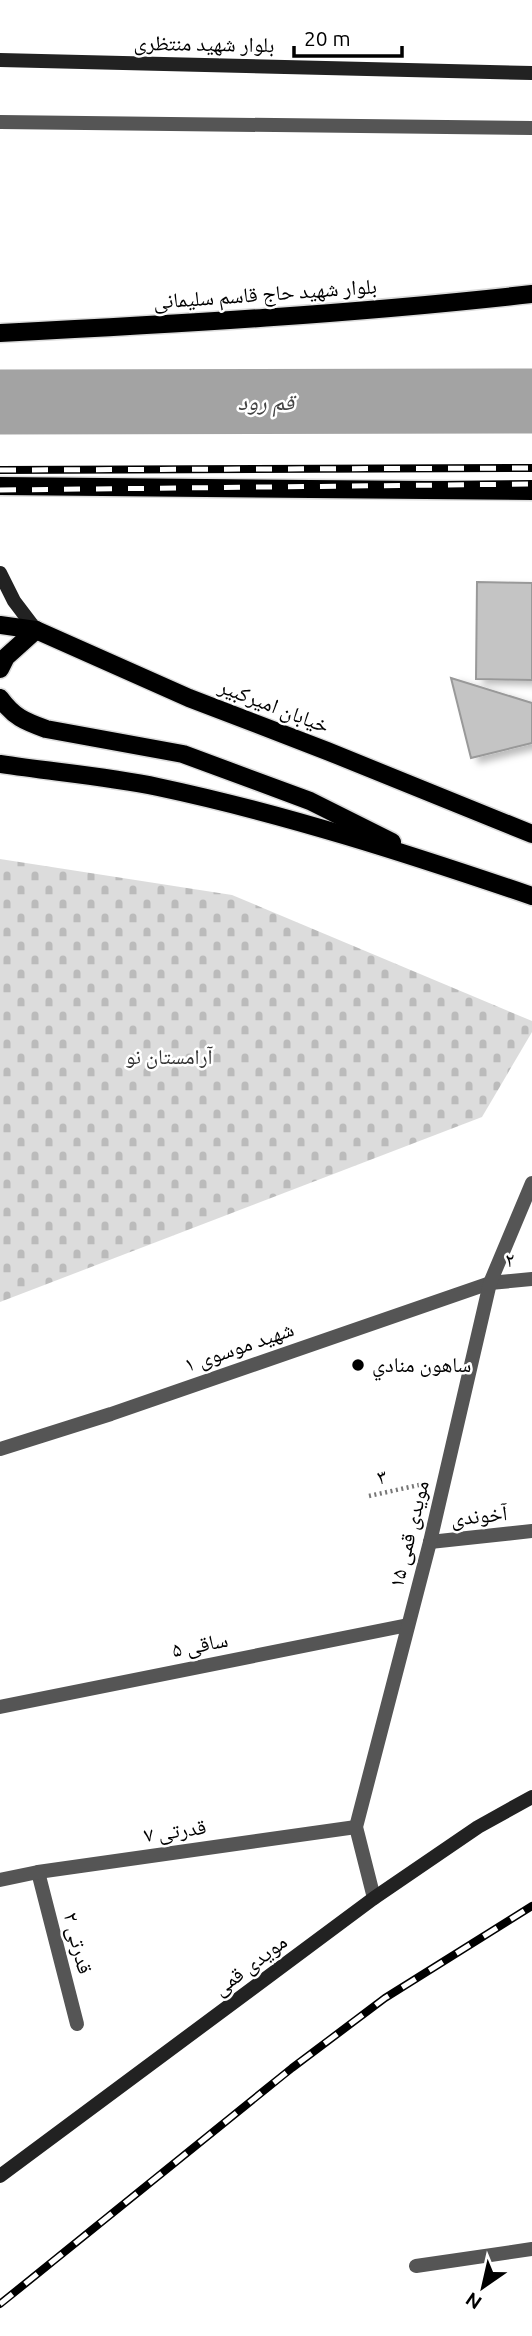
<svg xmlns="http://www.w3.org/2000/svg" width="532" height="2336" font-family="Ubuntu,'Noto Naskh Arabic',sans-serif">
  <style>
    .cemetery { fill: url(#cemetery-stones) }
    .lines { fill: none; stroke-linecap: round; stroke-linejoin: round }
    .river { stroke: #a3a3a3; stroke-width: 65 }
    .building { fill: #c4c4c4; stroke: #999; stroke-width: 2; filter: url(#shadow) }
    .primary-casing { stroke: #dbdbdb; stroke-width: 21 }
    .path { stroke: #777; stroke-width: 4.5; stroke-dasharray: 2 3.5; stroke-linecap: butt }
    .lane { stroke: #555; stroke-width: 14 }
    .street { stroke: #555; stroke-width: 14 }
    .secondary { stroke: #222; stroke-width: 14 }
    .primary { stroke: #000; stroke-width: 18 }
    .rail-casing { stroke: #000; stroke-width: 8 }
    .rail { stroke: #fff; stroke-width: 5; stroke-dasharray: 16; stroke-linecap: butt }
    .poi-dot { fill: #000; stroke: #fff; stroke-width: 2.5 }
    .labels { text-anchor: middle; stroke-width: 5; stroke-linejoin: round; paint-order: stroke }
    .street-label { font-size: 21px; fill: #000; stroke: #fff }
    .park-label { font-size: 21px; fill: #333; stroke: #fff }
    .poi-label { font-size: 21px; fill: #000; stroke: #fff; text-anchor: start }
    .water-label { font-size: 23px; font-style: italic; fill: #444; stroke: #fff }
  </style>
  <defs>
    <pattern id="cemetery-stones" width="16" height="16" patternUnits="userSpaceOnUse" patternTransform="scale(1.75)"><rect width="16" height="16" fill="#dcdcdc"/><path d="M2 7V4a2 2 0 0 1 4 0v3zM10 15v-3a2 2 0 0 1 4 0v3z" fill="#bbb"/></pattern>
    <filter id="shadow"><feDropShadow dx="8" dy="4.5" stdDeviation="3.5" flood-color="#0004"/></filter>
  </defs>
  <rect width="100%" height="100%" fill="#fff"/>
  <polygon class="cemetery" points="0,859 232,895 532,1021 532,1032 482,1117 0,1302"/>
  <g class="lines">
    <polyline class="river" points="0,402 532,401"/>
  </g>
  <g class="building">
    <polygon points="477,582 532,583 532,680 476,679"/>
    <polygon points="451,678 532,703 532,743 471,758"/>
  </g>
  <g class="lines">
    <defs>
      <g id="primary">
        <path d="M0,333C177,324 355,314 532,294"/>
        <polyline points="0,486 532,491"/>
        <polyline points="0,625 36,630 189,698 327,751 532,834"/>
        <polyline points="0,669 6,657 36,630"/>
        <path d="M0,698C14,717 24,721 46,729L183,754L310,801L392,842"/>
        <path d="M0,764C52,772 106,776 158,787C285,814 409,854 532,896"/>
      </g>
    </defs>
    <use href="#primary" class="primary-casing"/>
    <polyline class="path" points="369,1496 419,1485"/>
    <polyline class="lane" points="0,122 532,128"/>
    <g class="street">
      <polyline points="0,1449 111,1414 490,1283 532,1279"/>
      <polyline points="430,1542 532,1531"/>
      <polyline points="0,1707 408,1625"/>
      <polyline points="38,1872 77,2024"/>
      <polyline points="0,1880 38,1872 356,1827"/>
      <polyline points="374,1898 356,1827 430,1542 490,1283 532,1183"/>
      <polyline points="416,2266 532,2249"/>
    </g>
    <g class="secondary">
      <polyline points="0,60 532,73"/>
      <polyline points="0,573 14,601 36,630"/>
      <polyline points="0,2176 374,1898 478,1827 532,1797"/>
    </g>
    <use href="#primary" class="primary"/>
    <defs>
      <g id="rail">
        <polyline points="0,470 532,468"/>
        <polyline points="0,490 532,484"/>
        <polyline points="0,2304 292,2068 385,1998 532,1906"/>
      </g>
    </defs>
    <use href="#rail" class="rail-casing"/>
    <use href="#rail" class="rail"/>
  </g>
  <circle class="poi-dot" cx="358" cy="1365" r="7"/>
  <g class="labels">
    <g class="street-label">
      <text transform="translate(204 44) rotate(1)" y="7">بلوار شهید منتظری</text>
      <text transform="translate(265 294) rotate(-4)" y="7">بلوار شهید حاج قاسم سلیمانی</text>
      <text transform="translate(274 706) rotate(21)" y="7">خیابان امیرکبیر</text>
      <text transform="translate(510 1260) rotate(-4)" y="7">۲</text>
      <text transform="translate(239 1347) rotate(-19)" y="7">شهید موسوی ۱</text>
      <text transform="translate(382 1477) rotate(-12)" y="7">۳</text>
      <text transform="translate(479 1516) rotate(-6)" y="7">آخوندی</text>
      <text transform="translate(409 1534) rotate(-76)" y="7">مویدی قمی ۱۵</text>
      <text transform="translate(200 1645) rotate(-11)" y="7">ساقی ۵</text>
      <text transform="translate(175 1831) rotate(-8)" y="7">قدرتی ۷</text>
      <text transform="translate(78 1943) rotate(76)" y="7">قدرتی ۲</text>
      <text transform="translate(250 1965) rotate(-37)" y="7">مویدی قمی</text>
    </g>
    <g class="park-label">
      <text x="169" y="1064">آرامستان نو</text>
    </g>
    <g class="poi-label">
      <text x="372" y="1372">ساهون منادي</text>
    </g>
    <g class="water-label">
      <text x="266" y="410">قم رود</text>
    </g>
  </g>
  <g transform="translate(483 2287) rotate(214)" stroke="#ffffff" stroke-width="5" paint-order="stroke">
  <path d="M0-5L12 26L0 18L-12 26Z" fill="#000000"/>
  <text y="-10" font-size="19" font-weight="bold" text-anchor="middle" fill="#000000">N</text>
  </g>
  <path d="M294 46v10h108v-10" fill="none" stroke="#000000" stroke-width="3.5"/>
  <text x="304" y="46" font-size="21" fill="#000000" stroke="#ffffff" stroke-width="5" paint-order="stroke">20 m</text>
</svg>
